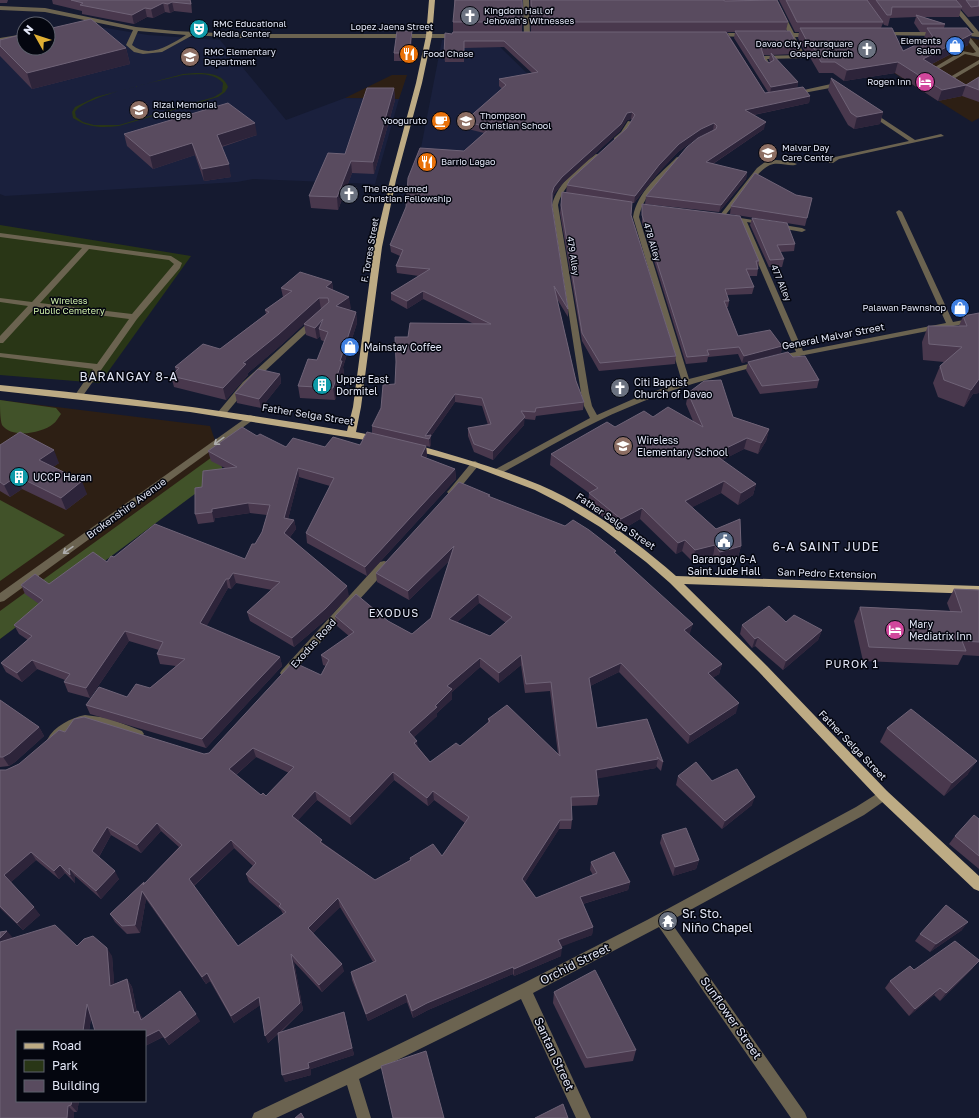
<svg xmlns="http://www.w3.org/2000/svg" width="979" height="1118" font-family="'Golos Text',sans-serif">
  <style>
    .commercial { fill: #2d1f14 }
    .built { fill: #1a203d }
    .green { fill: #293616; fill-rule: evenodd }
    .forest { fill: #415229 }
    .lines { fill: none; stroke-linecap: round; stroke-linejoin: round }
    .minor { fill: #6b6350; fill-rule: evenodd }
    .major { fill: #bdab84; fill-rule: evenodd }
    .wall { fill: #49384d; fill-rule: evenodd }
    .shaded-wall { fill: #2d243a }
    .building { fill: #594b5f; stroke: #6f6377; fill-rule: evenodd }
    .oneway { stroke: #adacac }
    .labels { text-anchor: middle; stroke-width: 3; stroke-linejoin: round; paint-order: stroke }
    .far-poi-label { font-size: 9px; fill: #e3e7f7; stroke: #04060f; text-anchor: start }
    .far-street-label { font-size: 9px; fill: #e3e7f7; stroke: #04060f }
    .far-park-label { font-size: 9px; fill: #ceeea9; stroke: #04060f }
    .street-label { font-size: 10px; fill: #e3e7f7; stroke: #04060f }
    .poi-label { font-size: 10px; fill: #e3e7f7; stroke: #04060f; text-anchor: start }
    .neighbourhood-label { font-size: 11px; letter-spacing: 1px; fill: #e3e7f7; stroke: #04060f }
    .quarter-label { font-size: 12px; letter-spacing: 1px; fill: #e3e7f7; stroke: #04060f }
    .near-poi-label { font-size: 12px; fill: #e3e7f7; stroke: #04060f; text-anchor: start }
    .near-street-label { font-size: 12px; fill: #e3e7f7; stroke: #04060f }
  </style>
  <rect width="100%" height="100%" fill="#151a30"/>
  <g class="commercial">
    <polygon points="945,38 973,38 979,40 979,118 972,122 886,68"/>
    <polygon points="392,75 407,75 399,99 345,98"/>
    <polygon points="0,400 210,426 219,452 0,639"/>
  </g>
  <g class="built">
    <polygon points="82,24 148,35 220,40 286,120 345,98 399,99 375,184 253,179 237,182 5,196 0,194 0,42 24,48 48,48"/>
    <polygon points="442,40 493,40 543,89 460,160 420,153"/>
  </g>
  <g class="green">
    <path d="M195,73C207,73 223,73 228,87L225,92L218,97L119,126C102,128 88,128 73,118L72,112L75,107L96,97L183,74ZM183,75C197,74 214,72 223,83L222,92L214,97L119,125H94L83,122L76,117L75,112C86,95 161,81 183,75Z"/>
    <polygon points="0,225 191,256 100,383 0,375"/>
  </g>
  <g class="forest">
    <path d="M0,400L56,408L61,414C58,418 56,422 53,424C42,433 12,439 2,425C0,419 0,407 0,400Z"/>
    <polygon points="219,452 223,473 0,639 0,611"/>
    <polygon points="0,500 65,535 0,581"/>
  </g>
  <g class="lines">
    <g class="minor">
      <polygon points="523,0 529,0 530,36 527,38 524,36"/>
      <polygon points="771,0 777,0 794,33 811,33 814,35 811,37 795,37 806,57 805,58 767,59 771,67 768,69 765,67 761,56 799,55 790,37 779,37 776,35 779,33 788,33"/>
      <polygon points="946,0 952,0 979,32 979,37 969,36 979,48 979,57 965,54 937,70 950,77 979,60 979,64 950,81 930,70 962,51 973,53 976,52 964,36 956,34 959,32 974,33"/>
      <path d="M0,6L45,8L136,27L175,31L240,34H459L462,36L459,38H240L193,35L162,52L143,54L134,52L126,45L133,30L45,12L0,10ZM138,31L186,35C170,45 149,59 132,45Z"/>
      <polygon points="883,32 939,32 942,34 939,36 881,35 880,34"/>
      <polygon points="715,33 747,33 750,35 747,37 713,36 713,34"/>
      <polygon points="24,34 24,38 0,42 0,38"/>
      <polygon points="831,84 843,92 843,94 839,94 830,88 793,95 790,93"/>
      <polygon points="871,111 915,140 941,134 944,136 839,159 833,163 829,163 829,161 835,157 909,141 869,114 869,112"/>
      <polygon points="628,121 633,122 625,134 618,140 614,140 614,138 621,132"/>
      <path d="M596,154L601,155C586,172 564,181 558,205L589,393L592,406L597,415L640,396L682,382L633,217C637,192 660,174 677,157L682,158C667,177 644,191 639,217L689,379L760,361L764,363L763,365C717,376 670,389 627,408C583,426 542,451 500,474H494L492,472L494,470L590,418L584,406L581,393L552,205C558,182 578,168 596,154Z"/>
      <path d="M776,160L789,161L797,164C792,168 779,161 770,165C756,171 735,204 724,217H720V215L757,168L765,162Z"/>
      <polygon points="899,210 902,212 953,322 979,317 979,321 779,360 776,360 775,358 776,356 796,352 740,221 728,218 728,216 802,228 806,230 802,232 747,222 803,351 946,323 896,212"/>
      <path d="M0,233L171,256L182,263L180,268L137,319L82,397L79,398L75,395L93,369L0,357V353L97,364L129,319L36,307L3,343H0V336L28,306L0,302V298L32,302L82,248L0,237ZM89,249L169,260L174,264L132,314L40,303Z"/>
      <polygon points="312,319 318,319 319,321 249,386 224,416 218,416 217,414 218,412 243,382"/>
      <polygon points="250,415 253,416 254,418 253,420 4,601 0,602 0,593"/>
      <polygon points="475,461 480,464 478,466 455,494 449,494 447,492 449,490 472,462"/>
      <polygon points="384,561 388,562 389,565 388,568 290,676 286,677 282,676 280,673 282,670 380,562"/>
      <path d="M85,715L108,718L142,731L144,734L142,737L138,739C121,733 98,719 80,725C69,729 60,747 49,743L47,740C54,726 71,718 85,715Z"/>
      <polygon points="883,790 887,791 889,795 887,799 864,815 670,921 805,1113 807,1118 791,1118 659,927 533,993 591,1118 576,1118 521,999 359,1079 371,1118 357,1118 347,1085 276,1118 252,1118 254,1113 387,1050 524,983 647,920 856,807"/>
    </g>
    <g class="major">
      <path d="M429,0H435L432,36L422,83L396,180L382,247L361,407L356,432L381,437L382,439L381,441L378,442L190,412L0,391V385C116,396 232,411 347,431L353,407L374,247L390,180L416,83L426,36Z"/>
      <path d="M413,444C456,456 499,468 540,485C589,506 637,542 676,576L979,586V594L684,584L767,666L887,791L979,876V891L974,889L879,799L759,672L670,583L646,562L600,527L564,505L535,490L472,466L410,449L408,447L410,445Z"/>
    </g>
  </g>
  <g class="wall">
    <polygon points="0,0 8,0 7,3 0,3"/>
    <polygon points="52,0 191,0 192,13 174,11 170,13 165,12 153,18 147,17 134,24 82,14 82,11 53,4"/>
    <path d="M454,0H522V32H531L530,0H772L788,22L786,31L798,46L797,54L772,55L798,82L797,88L810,96L809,103L754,115L764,129L713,164L747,172L746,179L719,212L645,204L646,196L713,131L700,136L678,152L658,173L634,203H632L631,215L676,356L675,364L599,371L582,341L560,213L562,192L566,193L567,185L627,128L632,120L631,119L627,120L620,131L562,184L554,194L552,200V206L568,309V317L557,299L576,381L584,402L583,410L536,416L535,420L524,419V425L493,460L474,452L468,436V428L488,425L482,406L455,402L431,436V443L430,447L426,446L427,456L426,458L455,469L456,479L367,576L307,543L306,533L330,486L299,477L288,519L294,520L296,529L290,537L349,596L328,618L294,647L250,621L247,612L272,590L236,583L231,589L228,588L206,626L280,657L282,666L206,748L90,714L86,705L127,697L150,688L176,666L160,664L157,654L159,650L129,641L90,698L68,692L64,682L65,680L37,669L22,682L6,672L1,663L28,640L19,634L14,625L39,604L25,594L21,585L49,584L107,562L114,557L245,559L255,544L262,532L267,515L250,513L215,518L214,522L198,524L195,514L202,487L225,468L211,461L208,451L257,436L286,447H325L360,445L372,434V426L395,384L408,337L474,324L423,299L407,309L391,300V293L419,276L397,273L396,266L400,256L391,252L390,245L464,151L484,133L468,129V128L466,127V120L502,89L499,86V79L532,73L504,47L464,48V62H445L444,55L453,32V22L455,7ZM727,32H735L734,38L768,92L765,93ZM763,55H770L769,60L770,62L769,63L765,60Z"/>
    <path d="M779,0H979V16L968,17L961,9L959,17H923L945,24L944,28L968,45L932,64L966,85L979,77V102L962,96L938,101L895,73L844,81L833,73H819L808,54H806L798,38L799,32H795ZM916,17L914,23L920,32H926L924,38L925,40L903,51L881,28L883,23L884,25L888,26L890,18Z"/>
    <polygon points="412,31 412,39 410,61 394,61 394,53"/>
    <polygon points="0,46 126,48 130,64 32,89 0,56"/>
    <polygon points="831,78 883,112 880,124 854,129 848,125 828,90"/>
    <polygon points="394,88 395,100 374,174 352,173 338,210 311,208 309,196 345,154"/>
    <polygon points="124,134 257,135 222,147 231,177 204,181 195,155 153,169 127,146"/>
    <polygon points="796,195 812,198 805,226 730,214 731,206"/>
    <polygon points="642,204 759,261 757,276 749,276 754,287 752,294 727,295 729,301 728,307 727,307 738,336 782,346 781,353 742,363 738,354 708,357 707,362 686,364 642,222"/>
    <polygon points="752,218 795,244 794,251 780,252 784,259 782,267 769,267 750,225"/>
    <polygon points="332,282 333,290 351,308 349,310 356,312 357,323 343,367 344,373 335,400 300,398 298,386 317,360 325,342 321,340 320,336 317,339 306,335 304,324 281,345 248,373 248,375 226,400 174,387 171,376 176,371 175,367 220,349 266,314 265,310 283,297 281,288"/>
    <polygon points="979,313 979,393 973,394 964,407 938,397 933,383 940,366 944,362 923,360 922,342 928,326 959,326 963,316"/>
    <polygon points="793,357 819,380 817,388 760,394 746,370 748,362"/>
    <polygon points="280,374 281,383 261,408 237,403 235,393"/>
    <polygon points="688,393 733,417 769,429 766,441 758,454 744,449 722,460 756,484 753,495 738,505 721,493 692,507 716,529 741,546 738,557 718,563 713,556 693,562 682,551 676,554 640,519 620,531 588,505 589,493 550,465 551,454 615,427 653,417 693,421 686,404"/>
    <polygon points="0,445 59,463 53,467 87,494 66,510 22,489 10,497 0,491"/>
    <path d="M490,497L615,554L690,633L689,634L722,664L719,674L712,678L736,713L688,744L619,672L590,686L597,728L647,719L663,762L661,771L656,766V768L597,778L599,796L597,805L571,806L572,820L571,829H559L525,882L536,898L593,875L590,870L591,862L630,882L628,890L583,904L593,927L592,935L561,946V956L514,976L513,974L428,1010L413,1018L407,1002L368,1021L352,980L351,972L373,962L340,907L313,933L344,971L322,992L294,962L303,1010L280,1033L346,1020L354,1055L311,1069V1075L285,1082L278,1034L268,1043L260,1005L234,1023L210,981L206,984L146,899L140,933L127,934L115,922L110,914L144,882L145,883L179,847L161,831L141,853L111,835L99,857L119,879L101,899L75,876V883L65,873L59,879L36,860L11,882L40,915L23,930L0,908V770H6L19,764L65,732L204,754L209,753L321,675L326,666L323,665L321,655L349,636L337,626L335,616L388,621L412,634L431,618L450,560L409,600L377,582L376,573ZM479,603L506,623L490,636L457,622ZM521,665L525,693L550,691L558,754L488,719V723L460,746L430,762L418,747L414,737L437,716V713L452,699V692L480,667L499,683ZM256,757L289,773L266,796L261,795L236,775ZM394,780L428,806L434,800L465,823L442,856L410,858V860L375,880L323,843L298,820L317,800L351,825ZM234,848L253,866L246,874L249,882L281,910L283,914L238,946L194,886Z"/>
    <polygon points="954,589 979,590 979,656 963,655 958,665 863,661 854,621 860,607 950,611 947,603"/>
    <polygon points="786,622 822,630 818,640 783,670 755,646 752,648 740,634 742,625"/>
    <polygon points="0,700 39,727 44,736 15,762 9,766 0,767"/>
    <polygon points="887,728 968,774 944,796 880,742"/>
    <polygon points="678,776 752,805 722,829 676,785"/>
    <polygon points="979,819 979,869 949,844 955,836"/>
    <polygon points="662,835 699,860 696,869 673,876 660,843"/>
    <polygon points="962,930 930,952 915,941 920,934"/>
    <polygon points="13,938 77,946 112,956 114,984 127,979 132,987 137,1012 143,1019 200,1021 169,1045 163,1037 145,1046 145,1031 91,1019 89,1031 17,1031 17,1101 79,1101 77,1112 74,1112 74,1118 0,1118"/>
    <polygon points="973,968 940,1001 934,995 909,1016 885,988 890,981 914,970"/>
    <polygon points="554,992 636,1050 633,1061 585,1068 553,1003"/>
  </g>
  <g class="shaded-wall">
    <polygon points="172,2 174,11 170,13 168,4"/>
    <polygon points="163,3 165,12 153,18 151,9"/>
    <polygon points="145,8 147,17 134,24 132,15"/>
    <polygon points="412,31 412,39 410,61 409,53"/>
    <polygon points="972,34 968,45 920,70 923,59"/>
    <polygon points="126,48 130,64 32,89 27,73"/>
    <polygon points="898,62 895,73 844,81 847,70"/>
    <polygon points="798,82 797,89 770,94 771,87"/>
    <polygon points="966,85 962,96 938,101 942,90"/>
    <polygon points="394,88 395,100 374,174 373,162"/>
    <polygon points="810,96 809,103 743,117 745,110"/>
    <polygon points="632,112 631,119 627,120 620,131 562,184 554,194 552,201 552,193 554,187 562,177 627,113"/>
    <polygon points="883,112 880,124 854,129 857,117"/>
    <polygon points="766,122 764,129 705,169 706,162"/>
    <polygon points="255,123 257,135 219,147 217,135"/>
    <polygon points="714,123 713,131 700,136 678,152 658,173 634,203 635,196 659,165 679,144 701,129"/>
    <polygon points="192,143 195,155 153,169 150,156"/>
    <polygon points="351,161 352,173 338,210 337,197"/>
    <polygon points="229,164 231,177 204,181 202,169"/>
    <polygon points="747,172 746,179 719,212 721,205"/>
    <polygon points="332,282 333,293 327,298 326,287"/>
    <polygon points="423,291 423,299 407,309 407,301"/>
    <polygon points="349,297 351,308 338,317 336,306"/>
    <polygon points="319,298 321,309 281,345 248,373 248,375 226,400 223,388 243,363"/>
    <polygon points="356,312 357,323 343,367 344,373 335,400 333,388 340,361"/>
    <polygon points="323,319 319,329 320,336 317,339 315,328"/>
    <polygon points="782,346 781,353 742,363 744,356"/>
    <polygon points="280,374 281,383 261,408 259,399"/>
    <polygon points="979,379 979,393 973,394 964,407 971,390"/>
    <polygon points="455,394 455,402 431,436 431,443 430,447 429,439 425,436"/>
    <polygon points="525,417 524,425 493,460 493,451"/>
    <polygon points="769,429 766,441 758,454 761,443"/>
    <polygon points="747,438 744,449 711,466 714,454"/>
    <polygon points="426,446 427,456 422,466 421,456"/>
    <polygon points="54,450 59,463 45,473 39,460"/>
    <polygon points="298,468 299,477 286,527 284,518"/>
    <polygon points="455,469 456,479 367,576 365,567"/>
    <polygon points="17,476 22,489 10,497 4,485"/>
    <polygon points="82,481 87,494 66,510 61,498"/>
    <polygon points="724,481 721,493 683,512 685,501"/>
    <polygon points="756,484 753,495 738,505 741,493"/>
    <polygon points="248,503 250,513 215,518 214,522 212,512 212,509"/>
    <polygon points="642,508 640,519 620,531 621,519"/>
    <polygon points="294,520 296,529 286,542 284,533"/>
    <polygon points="685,540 682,551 676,554 678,543"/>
    <polygon points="715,545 713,556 693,562 695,550"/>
    <polygon points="454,546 455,555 409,600 408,591"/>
    <polygon points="741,546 738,557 718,563 720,552"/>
    <polygon points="233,573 236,583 231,589 229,579"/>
    <polygon points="226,579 228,588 203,633 200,623"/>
    <polygon points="347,586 349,596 328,618 294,647 292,638"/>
    <polygon points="478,594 479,603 450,628 449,619"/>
    <polygon points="693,624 690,633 682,639 684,630"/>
    <polygon points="822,630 818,640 783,670 786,661"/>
    <polygon points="125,631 129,641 90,698 86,688"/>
    <polygon points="758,637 755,646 752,648 755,639"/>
    <polygon points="521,655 521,665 499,683 499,673"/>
    <polygon points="280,657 282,666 206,748 202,739"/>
    <polygon points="480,658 480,667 452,692 452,699 437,713 437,716 410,741 409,732 435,706 447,686"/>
    <polygon points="32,660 37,669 22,682 17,673"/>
    <polygon points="621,663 619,672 588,687 589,678"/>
    <polygon points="722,664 719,674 705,683 708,673"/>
    <polygon points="739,703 736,713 688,744 690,735"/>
    <polygon points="39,727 44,736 15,762 9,766 3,757"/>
    <polygon points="417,741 418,750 414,743"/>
    <polygon points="253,748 256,757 232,778 229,769"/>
    <polygon points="658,759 656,768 595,779 596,770"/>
    <polygon points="977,761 968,774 944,796 952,783"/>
    <polygon points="393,772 394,780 351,825 350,817"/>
    <polygon points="315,791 317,800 294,824 292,816"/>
    <polygon points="433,791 434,800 428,806 427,798"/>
    <polygon points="755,797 752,805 722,829 725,821"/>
    <polygon points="560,820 559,829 522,887 522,879"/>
    <polygon points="157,823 161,831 141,853 137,845"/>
    <polygon points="107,827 111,835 97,860 92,851"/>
    <polygon points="231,840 234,848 192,887 189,879"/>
    <polygon points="31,852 36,860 10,883 4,875"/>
    <polygon points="699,860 696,869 673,876 675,867"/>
    <polygon points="60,865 65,873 59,879 54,871"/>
    <polygon points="69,868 75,876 75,883 70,875"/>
    <polygon points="115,871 119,879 101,899 96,891"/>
    <polygon points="630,882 628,890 579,905 580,897"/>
    <polygon points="142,891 146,899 140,933 135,925"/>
    <polygon points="338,898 340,907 310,936 308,928"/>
    <polygon points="34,907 40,915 23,930 17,923"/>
    <polygon points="968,922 962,930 930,952 936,944"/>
    <polygon points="593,927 592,935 558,948 558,940"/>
    <polygon points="7,931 14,939 0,951 0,938"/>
    <polygon points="107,948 112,956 115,993 110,986"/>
    <polygon points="562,948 561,956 514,976 514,969"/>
    <polygon points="291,954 294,962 303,1010 268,1043 265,1036"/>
    <polygon points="979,961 973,968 940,1001 946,993"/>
    <polygon points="342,964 344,971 322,992 319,985"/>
    <polygon points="513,967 513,974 428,1010 413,1018 412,1011 427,1003"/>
    <polygon points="207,973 210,981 206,984 202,977"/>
    <polygon points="127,979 132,987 138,1020 134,1013"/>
    <polygon points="940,988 934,995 909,1016 915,1009"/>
    <polygon points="406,994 407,1002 368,1021 366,1014"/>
    <polygon points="259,997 262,1004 234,1023 231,1016"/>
    <polygon points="87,1004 92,1012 89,1031 83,1031"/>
    <polygon points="138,1011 143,1018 146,1027 141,1020"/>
    <polygon points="344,1012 354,1055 311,1069 311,1075 285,1082 282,1075 308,1063"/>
    <polygon points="196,1014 200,1021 169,1045 165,1038"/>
    <polygon points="159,1030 163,1037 145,1046 145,1037"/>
    <polygon points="72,1101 79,1101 77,1112 71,1105"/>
    <polygon points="68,1106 74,1112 74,1118 67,1118"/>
  </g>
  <g class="building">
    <polygon points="71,0 190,0 191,4 172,2 168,4 163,3 151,9 145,8 132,15 80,5 83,3"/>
    <polygon points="455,0 522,0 523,22 453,22"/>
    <polygon points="531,0 723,0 725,1 777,0 788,22 532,22"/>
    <polygon points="786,0 867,0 883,22 797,22"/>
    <polygon points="876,0 956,0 962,7 892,7 891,15 887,15"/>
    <polygon points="966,0 979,0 979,6 971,7"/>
    <polygon points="916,15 945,24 922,24"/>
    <polygon points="91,19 126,48 27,73 0,46 0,40 24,34 24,48 48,48 48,29"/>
    <polygon points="800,28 892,28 903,51 933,37 927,28 967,28 972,34 923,59 966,85 979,77 979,90 966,85 942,90 898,62 847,70 835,62 821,62 811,43 808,43"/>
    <polygon points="397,31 412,31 409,53 394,53"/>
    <polygon points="735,31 790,31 798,46 761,48 765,60 769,63 774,60 771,53 798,82 771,87"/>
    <polygon points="453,32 726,32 765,93 803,87 810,96 745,110 766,122 706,162 747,172 721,205 646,196 687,147 698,138 716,129 717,126 714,123 701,129 679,144 659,165 635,196 567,185 570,180 627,128 635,115 632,112 627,113 621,124 562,177 554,187 552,193 552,206 568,309 554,286 576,381 584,402 536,408 535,412 521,411 525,417 493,451 474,444 468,428 491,424 482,398 455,394 425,436 431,435 429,439 372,426 381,408 383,385 395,384 396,362 395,337 408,337 410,323 491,324 423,291 407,301 391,293 430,269 396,266 403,250 390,245 406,207 408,178 420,148 464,151 490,128 468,122 469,121 466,120 506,85 499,79 538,72 504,41 464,41 464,55 444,55 445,33 452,34"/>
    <polygon points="831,78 883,112 857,117 851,113"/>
    <polygon points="367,88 394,88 373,162 351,161 337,197 309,196 328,153 345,154"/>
    <polygon points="228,103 255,123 217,135 229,164 202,169 192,143 150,156 124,134"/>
    <polygon points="755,173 796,195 812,198 807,218 731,206"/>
    <polygon points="562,192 632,202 631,215 676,356 600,363 582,333 561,205"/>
    <polygon points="642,204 740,216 759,261 756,261 758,269 746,269 754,287 725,289 729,301 724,301 738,336 770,330 782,346 744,356 739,347 707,350 709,355 687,357 642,215"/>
    <polygon points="752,218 787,223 795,244 777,245 784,259 770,260"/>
    <polygon points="300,272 332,282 326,287 349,297 336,306 356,312 340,361 342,361 333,388 298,386 308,359 317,360 328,332 319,329 323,319 315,328 304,324 329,302 328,298 319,298 279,334 243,363 246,364 223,388 171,376 179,368 175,367 203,344 220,349 269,312 265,310 292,291 281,288"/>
    <polygon points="979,313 979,379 971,390 944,380 940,366 962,347 929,344 928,326 967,326 963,316"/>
    <polygon points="788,352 793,357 805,356 819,380 762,386 748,362"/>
    <polygon points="258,369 280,374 259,399 235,393"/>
    <polygon points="721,380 733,417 769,429 761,443 747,438 714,454 756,484 741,493 724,481 685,501 716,529 740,519 741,546 720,552 715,545 695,550 685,540 678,543 642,508 621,519 589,493 598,488 551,454 607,422 615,427 644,411 653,417 668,407 703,427 688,393 704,381"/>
    <polygon points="242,427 257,436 260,434 286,447 293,438 325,447 333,437 360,445 367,432 426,446 421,456 455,469 365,567 306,533 334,478 298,468 284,518 294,520 284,533 347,586 326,608 292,638 247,612 280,582 233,573 229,579 226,579 200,623 280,657 202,739 86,705 99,687 127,697 136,684 150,688 185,659 157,654 163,642 125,631 86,688 64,682 70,674 32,660 17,673 1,663 32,636 14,625 43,600 21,585 35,574 49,584 93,552 107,562 111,556 114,557 155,524 245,559 252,544 255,544 262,532 270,505 248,503 212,509 212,512 195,514 195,488 202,487 203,471 237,467 208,451"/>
    <polygon points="20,432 54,450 39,460 82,481 61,498 17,476 4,485 0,482 0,445"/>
    <path d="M459,482L490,495L488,496L565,526L573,520L589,530L616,551L614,552L693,624L684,630L722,664L708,673L739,703L690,735L621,663L589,678L597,728L647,719L663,762L657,757L658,759L596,770L599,796L571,797L572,820H560L522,879L536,898L597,873L591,862L614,852L630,882L580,897L593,927L558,940L562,948L514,969L513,967L427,1003L412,1011L406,994L366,1014L351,972L376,961L338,898L308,928L342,964L319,985L291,954L300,1003L265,1036L259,997L231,1016L207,973L202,977L142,891L135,925L122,926L110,914L144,882L143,885L182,845L157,823L137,845L107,827L92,851L115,871L96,891L69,868L70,875L60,865L54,871L31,852L4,875L34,907L17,923L0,906V770H6L19,764L59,730L65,732L74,719L84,717L204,754L209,753L293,662L321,675L329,660L321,655L354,632L335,616L356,594L388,621L412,634L431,618L454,546L408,591L376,573ZM478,594L512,617L490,636L449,619ZM521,655L526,684L551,682L560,756L507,705L488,719L490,721L460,746L456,743L430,762L414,743L417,741L409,732L437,707L435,706L452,689L447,686L480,658L499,673ZM253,748L294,767L266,796L263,793L261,795L229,769ZM393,772L427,798L433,791L469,817L442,856L433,844L410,858L411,860L375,880L320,842L322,840L292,816L315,791L350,817ZM231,840L256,863L246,874L281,904L279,906L286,912L238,946L189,879Z"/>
    <polygon points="954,589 979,590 979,642 962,641 966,651 869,647 860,607 962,612"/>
    <polygon points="769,606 786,622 794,615 822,630 786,661 758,637 755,639 742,625"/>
    <polygon points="0,700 39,727 10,753 3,757 0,757"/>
    <polygon points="911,709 977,761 952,783 887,728"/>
    <polygon points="696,762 712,781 737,769 755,797 725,821 678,776"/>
    <polygon points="974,815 979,819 979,856 955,836"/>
    <polygon points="686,828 699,860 675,867 662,835"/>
    <polygon points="946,905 968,922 936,944 920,934"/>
    <polygon points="55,925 77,946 84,939 93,936 107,948 110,986 127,979 134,1013 138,1011 141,1020 180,991 196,1014 165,1038 159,1030 145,1037 145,1031 95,1031 87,1004 83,1031 17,1031 17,1101 72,1101 71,1105 68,1106 67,1118 0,1118 0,942"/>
    <polygon points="7,931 0,938 0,932"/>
    <polygon points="955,941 979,960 979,961 946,993 940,988 915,1009 890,981 910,966 914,970"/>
    <polygon points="595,970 636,1050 587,1058 554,992"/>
    <polygon points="344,1012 352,1048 308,1063 309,1068 282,1075 278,1033"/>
    <polygon points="426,1051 444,1118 393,1118 381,1066"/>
    <polygon points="563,1104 568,1118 535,1118"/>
    <polygon points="301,1113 304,1118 295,1118"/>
  </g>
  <defs><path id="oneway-shaft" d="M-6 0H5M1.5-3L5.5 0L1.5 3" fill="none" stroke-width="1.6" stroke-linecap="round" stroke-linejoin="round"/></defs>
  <g class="oneway">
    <use href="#oneway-shaft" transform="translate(219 441) rotate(144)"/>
    <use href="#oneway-shaft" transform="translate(68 550) rotate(145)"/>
  </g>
  <defs>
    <symbol id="church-disc" viewBox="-11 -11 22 22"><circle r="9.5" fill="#6b7280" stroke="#04060f"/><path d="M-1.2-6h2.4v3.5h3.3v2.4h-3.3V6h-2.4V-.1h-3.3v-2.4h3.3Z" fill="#fff"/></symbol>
    <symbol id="theatre-disc" viewBox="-11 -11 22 22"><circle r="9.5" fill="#0f9aa8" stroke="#04060f"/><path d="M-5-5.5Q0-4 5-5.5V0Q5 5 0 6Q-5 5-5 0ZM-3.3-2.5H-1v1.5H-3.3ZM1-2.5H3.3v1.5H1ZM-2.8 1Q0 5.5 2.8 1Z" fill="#fff"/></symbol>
    <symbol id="shop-disc" viewBox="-11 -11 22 22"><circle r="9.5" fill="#3f7fe0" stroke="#04060f"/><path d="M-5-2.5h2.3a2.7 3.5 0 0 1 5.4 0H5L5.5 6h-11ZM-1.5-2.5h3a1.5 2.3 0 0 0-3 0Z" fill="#fff"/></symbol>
    <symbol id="restaurant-disc" viewBox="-11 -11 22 22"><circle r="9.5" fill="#e8710a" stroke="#04060f"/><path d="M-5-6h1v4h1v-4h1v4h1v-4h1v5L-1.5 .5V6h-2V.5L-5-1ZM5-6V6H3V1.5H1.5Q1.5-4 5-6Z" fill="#fff"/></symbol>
    <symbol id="school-disc" viewBox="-11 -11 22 22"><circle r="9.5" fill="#8d6e63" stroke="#04060f"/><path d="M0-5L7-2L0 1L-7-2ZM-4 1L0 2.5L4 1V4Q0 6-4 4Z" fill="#fff"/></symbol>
    <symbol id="hotel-disc" viewBox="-11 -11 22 22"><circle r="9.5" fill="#d1479c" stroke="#04060f"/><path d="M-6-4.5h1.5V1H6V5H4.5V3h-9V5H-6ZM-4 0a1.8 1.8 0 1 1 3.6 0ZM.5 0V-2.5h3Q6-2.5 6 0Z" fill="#fff"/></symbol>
    <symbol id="university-disc" viewBox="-11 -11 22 22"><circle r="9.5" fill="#8d6e63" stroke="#04060f"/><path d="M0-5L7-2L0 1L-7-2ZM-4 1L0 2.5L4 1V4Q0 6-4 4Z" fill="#fff"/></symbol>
    <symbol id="cafe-disc" viewBox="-11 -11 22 22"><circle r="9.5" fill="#e8710a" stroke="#04060f"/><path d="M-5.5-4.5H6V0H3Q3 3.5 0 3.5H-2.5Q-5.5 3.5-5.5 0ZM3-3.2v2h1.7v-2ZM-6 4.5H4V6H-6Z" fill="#fff"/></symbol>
    <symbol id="building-disc" viewBox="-11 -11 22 22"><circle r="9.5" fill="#0f9aa8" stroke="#04060f"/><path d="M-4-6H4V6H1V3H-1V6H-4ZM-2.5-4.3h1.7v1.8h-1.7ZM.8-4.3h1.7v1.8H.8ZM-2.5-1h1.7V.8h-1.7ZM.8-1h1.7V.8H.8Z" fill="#fff"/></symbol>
    <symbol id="civic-disc" viewBox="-11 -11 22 22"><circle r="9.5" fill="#5c6f8a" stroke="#04060f"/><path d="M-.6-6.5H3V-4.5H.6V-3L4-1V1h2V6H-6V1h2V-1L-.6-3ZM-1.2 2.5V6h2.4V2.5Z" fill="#fff"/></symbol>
    <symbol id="temple-disc" viewBox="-11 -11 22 22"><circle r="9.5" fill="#6b7280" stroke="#04060f"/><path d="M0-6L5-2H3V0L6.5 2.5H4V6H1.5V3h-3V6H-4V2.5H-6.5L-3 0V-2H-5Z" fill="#fff"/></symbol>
  </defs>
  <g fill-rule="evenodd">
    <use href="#church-disc" x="459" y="5" width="22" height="22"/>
    <use href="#theatre-disc" x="188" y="18" width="22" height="22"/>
    <use href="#shop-disc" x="944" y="35" width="22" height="22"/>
    <use href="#church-disc" x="856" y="38" width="22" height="22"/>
    <use href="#restaurant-disc" x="398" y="43" width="22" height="22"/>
    <use href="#school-disc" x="179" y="46" width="22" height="22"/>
    <use href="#hotel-disc" x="914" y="71" width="22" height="22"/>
    <use href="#university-disc" x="128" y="99" width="22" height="22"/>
    <use href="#cafe-disc" x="430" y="110" width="22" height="22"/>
    <use href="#school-disc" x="455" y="110" width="22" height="22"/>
    <use href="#school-disc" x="757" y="142" width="22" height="22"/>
    <use href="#restaurant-disc" x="416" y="151" width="22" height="22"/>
    <use href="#church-disc" x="338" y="183" width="22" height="22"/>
    <use href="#shop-disc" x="949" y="297" width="22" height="22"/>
    <use href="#shop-disc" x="339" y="336" width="22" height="22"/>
    <use href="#building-disc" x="311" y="374" width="22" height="22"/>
    <use href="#church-disc" x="609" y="377" width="22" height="22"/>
    <use href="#school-disc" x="612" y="435" width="22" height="22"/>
    <use href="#building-disc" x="8" y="466" width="22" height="22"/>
    <use href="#civic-disc" x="713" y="530" width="22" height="22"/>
    <use href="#hotel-disc" x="884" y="619" width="22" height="22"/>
    <use href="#temple-disc" x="657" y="910" width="22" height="22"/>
  </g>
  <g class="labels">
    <g class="far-poi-label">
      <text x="484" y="14">Kingdom Hall of<tspan x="484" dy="10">Jehovah's Witnesses</tspan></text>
      <text x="213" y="27">RMC Educational<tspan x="213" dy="10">Media Center</tspan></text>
      <text x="941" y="44" text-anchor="end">Elements<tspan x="941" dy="10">Salon</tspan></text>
      <text x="853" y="47" text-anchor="end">Davao City Foursquare<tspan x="853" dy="10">Gospel Church</tspan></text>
      <text x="204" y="55">RMC Elementary<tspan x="204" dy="10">Department</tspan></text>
      <text x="423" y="57">Food Chase</text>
      <text x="911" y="85" text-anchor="end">Rogen Inn</text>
      <text x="153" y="108">Rizal Memorial<tspan x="153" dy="10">Colleges</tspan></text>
      <text x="480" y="119">Thompson<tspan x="480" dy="10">Christian School</tspan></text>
      <text x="427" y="124" text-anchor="end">Yooguruto</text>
      <text x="782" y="151">Malvar Day<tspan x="782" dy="10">Care Center</tspan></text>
      <text x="441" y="165">Barrio Lagao</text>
      <text x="363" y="192">The Redeemed<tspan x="363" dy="10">Christian Fellowship</tspan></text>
      <text x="946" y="311" text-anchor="end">Palawan Pawnshop</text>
    </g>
    <g class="far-street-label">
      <text x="392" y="30">Lopez Jaena Street</text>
      <text transform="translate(652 242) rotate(73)" y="3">478 Alley</text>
      <text transform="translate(370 250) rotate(-80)" y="3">F. Torres Street</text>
      <text transform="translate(573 256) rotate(81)" y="3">479 Alley</text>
      <text transform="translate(781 283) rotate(67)" y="3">477 Alley</text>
    </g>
    <g class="far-park-label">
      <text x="69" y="304">Wireless<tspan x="69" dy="10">Public Cemetery</tspan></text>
    </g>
    <g class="street-label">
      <text transform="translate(833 336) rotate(-11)" y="4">General Malvar Street</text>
      <text transform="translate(308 414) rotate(9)" y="4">Father Selga Street</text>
      <text transform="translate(126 508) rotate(-36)" y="4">Brokenshire Avenue</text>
      <text transform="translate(616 521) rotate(34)" y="4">Father Selga Street</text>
      <text transform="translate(827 573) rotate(2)" y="4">San Pedro Extension</text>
      <text transform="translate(313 643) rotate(-48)" y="4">Exodus Road</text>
      <text transform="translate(853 745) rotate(46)" y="4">Father Selga Street</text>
    </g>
    <g class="poi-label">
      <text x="364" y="351">Mainstay Coffee</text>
      <text x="336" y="383">Upper East<tspan x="336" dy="12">Dormitel</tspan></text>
      <text x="634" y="386">Citi Baptist<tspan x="634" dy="12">Church of Davao</tspan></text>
      <text x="637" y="444">Wireless<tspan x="637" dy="12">Elementary School</tspan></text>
      <text x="33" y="481">UCCP Haran</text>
      <text x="724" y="563" text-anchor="middle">Barangay 6-A<tspan x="724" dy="12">Saint Jude Hall</tspan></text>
      <text x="909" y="628">Mary<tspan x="909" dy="12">Mediatrix Inn</tspan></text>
    </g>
    <g class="neighbourhood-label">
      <text x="394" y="617">EXODUS</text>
      <text x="852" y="668">PUROK 1</text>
    </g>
    <g class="quarter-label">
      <text x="129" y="381">BARANGAY 8-A</text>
      <text x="826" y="551">6-A SAINT JUDE</text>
    </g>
    <g class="near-poi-label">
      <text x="682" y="918">Sr. Sto.<tspan x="682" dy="14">Niño Chapel</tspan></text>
    </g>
    <g class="near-street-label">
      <text transform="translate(575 964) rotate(-27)" y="4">Orchid Street</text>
      <text transform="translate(731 1018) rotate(55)" y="4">Sunflower Street</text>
      <text transform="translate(554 1054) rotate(65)" y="4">Santan Street</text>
    </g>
  </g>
  <rect x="16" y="1030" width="130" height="72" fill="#04060f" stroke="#5d606c"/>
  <rect x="24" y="1043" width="20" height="6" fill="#bdab84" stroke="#5d606c"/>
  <text x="52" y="1050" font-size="12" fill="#e3e7f7">Road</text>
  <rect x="24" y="1060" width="20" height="12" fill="#293616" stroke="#5d606c"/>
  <text x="52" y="1070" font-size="12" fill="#e3e7f7">Park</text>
  <rect x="24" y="1080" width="20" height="12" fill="#594b5f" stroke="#5d606c"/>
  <text x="52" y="1090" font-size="12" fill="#e3e7f7">Building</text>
  <g transform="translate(36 36) rotate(309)"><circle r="19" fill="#04060f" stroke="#5d606c"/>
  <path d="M0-3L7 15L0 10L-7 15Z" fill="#e0af34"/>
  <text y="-6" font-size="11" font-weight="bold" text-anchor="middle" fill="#e3e7f7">N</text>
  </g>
</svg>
